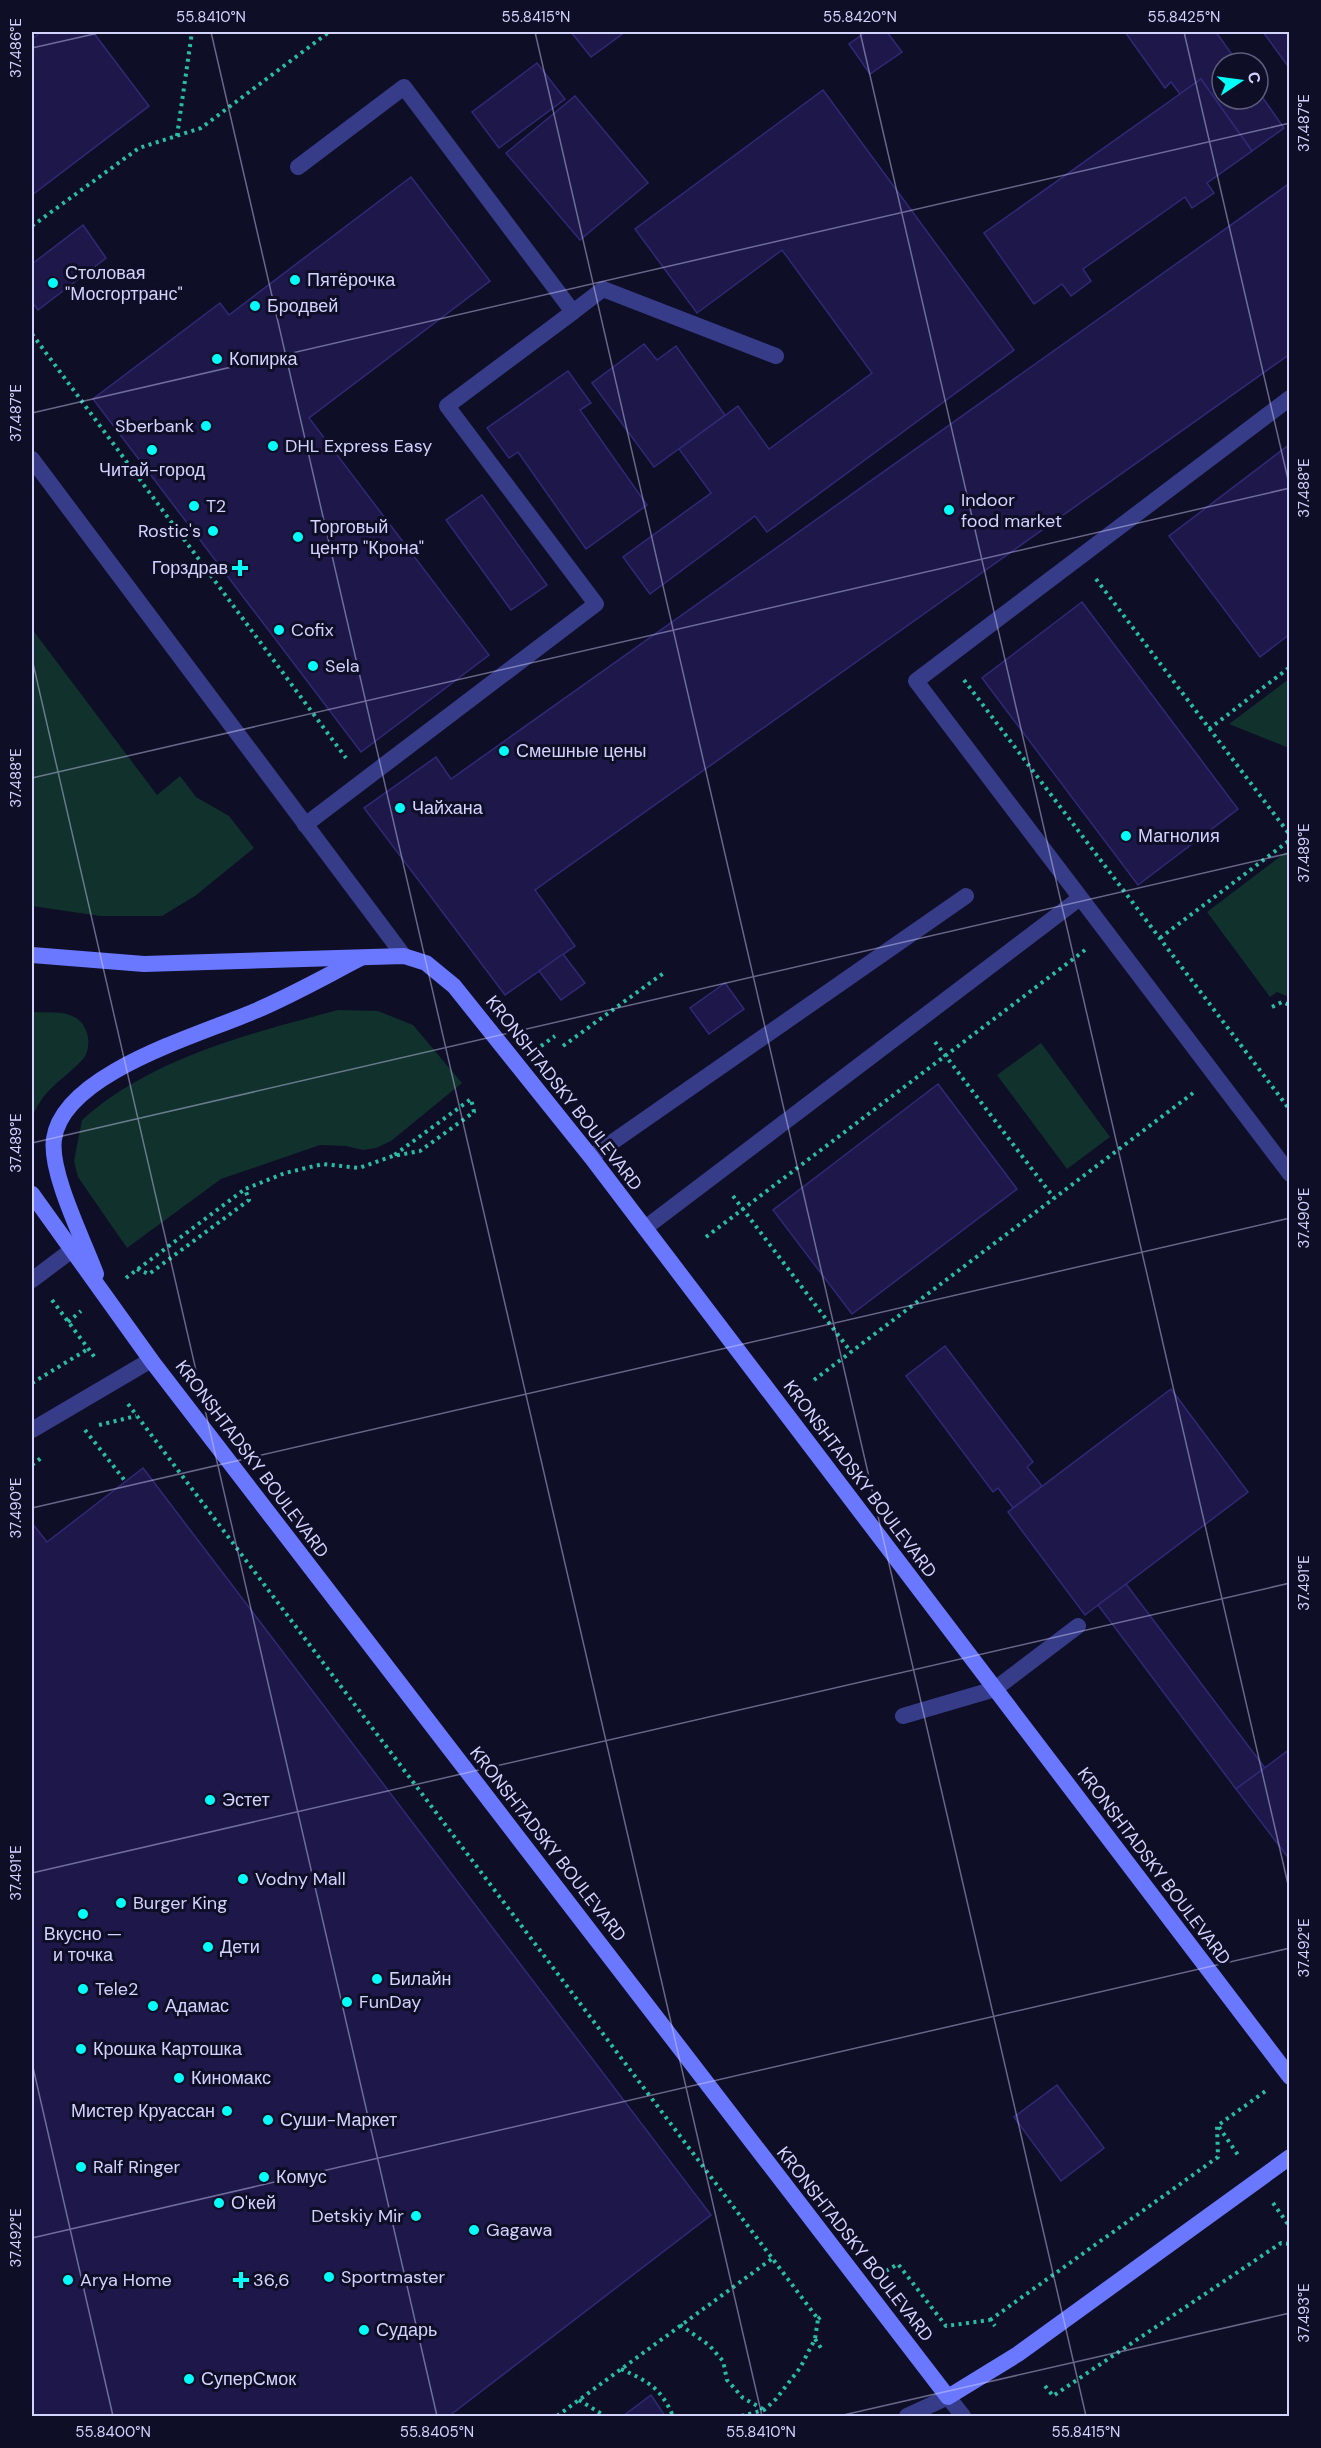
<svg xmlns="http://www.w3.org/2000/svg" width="1321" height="2448" font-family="'DM Sans',sans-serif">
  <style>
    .green { fill: #10312c }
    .building { fill: #1d1849; stroke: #302976; stroke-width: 1.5 }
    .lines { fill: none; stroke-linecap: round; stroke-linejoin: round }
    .path { stroke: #28bea4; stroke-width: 4; stroke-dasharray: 3 4.5; stroke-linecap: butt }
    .service { stroke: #363c88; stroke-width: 16 }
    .tertiary { stroke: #363c88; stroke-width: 16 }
    .secondary { stroke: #6a77ff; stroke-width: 16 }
    .ticks { fill: none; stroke: #d3d3ff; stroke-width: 1.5; stroke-opacity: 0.45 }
    .poi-dot { fill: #00fefa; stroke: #0f0e27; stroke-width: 2 }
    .labels { text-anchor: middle; stroke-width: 6; stroke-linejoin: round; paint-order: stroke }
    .poi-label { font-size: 18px; fill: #d3d3ff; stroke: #0f0e27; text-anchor: start }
    .street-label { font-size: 18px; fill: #d3d3ff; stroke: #0f0e27 }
    .neatline { fill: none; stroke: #d3d3ff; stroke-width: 2 }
    .ticks-label { font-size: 15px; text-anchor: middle; fill: #d3d3ff }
  </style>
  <rect width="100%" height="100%" fill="#0f0e27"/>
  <g class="green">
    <polygon points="32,629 157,795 180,776 196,797 229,816 254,848 195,896 162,916 100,916 32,906"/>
    <polygon points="1289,679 1289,748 1229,724"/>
    <polygon points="1286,852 1290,857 1289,997 1277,992 1270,997 1207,912"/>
    <path d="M338,1010L378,1011L413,1025L462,1083L391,1141L376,1148L363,1150L346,1146L320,1145L221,1179L127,1248L78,1177L74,1161L82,1120C152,1057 249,1034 338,1010Z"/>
    <path d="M32,1012C55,1013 82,1008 88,1037C89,1044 88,1054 83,1059C63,1081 44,1087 32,1118Z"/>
    <polygon points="1041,1043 1110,1137 1067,1169 997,1075"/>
  </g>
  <g class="building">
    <polygon points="41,32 93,32 149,106 32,195 32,39"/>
    <polygon points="571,32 625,32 591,57"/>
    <polygon points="866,32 887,32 902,52 870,74 849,44"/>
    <polygon points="1125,32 1216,32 1238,63 1222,63 1222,99 1258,99 1258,91 1284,128 1252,151 1201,79 1180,94 1171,82 1165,88"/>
    <polygon points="1263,32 1290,32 1290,69"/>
    <polygon points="537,63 565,99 499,148 472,112"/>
    <polygon points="1201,79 1252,151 1207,183 1214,193 1192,208 1185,197 1083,269 1091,281 1071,296 1062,284 1034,304 984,233"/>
    <polygon points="823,90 1014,350 767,532 755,516 650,594 623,557 711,493 679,449 738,406 769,449 872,373 782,250 697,313 635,229"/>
    <polygon points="575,96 648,183 580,240 506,153"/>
    <polygon points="411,177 490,281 309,418 489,655 361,752 93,399 220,303 229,315"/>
    <polygon points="1290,183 1290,354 535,890 575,946 505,995 364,808 436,757 451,779"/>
    <polygon points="83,225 106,258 38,310 32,302 32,264"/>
    <polygon points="644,344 657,360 676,346 725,415 654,467 592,383"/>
    <polygon points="568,371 591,403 580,410 647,505 586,549 518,452 509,458 487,428"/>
    <polygon points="1290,444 1290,634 1260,657 1169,536"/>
    <polygon points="482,495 547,585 511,610 446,520"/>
    <polygon points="1082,602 1238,809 1138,885 982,678"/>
    <polygon points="563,954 585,983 561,1000 539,971"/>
    <polygon points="725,983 744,1009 709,1034 690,1008"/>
    <polygon points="938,1084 1017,1189 852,1314 773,1210"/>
    <polygon points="945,1346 1033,1462 1027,1467 1042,1486 1013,1508 998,1488 993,1492 906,1376"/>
    <polygon points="1171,1389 1248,1492 1085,1615 1008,1512"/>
    <polygon points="143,1468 711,2215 449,2416 32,2416 32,1523 47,1542"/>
    <polygon points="1126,1584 1265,1768 1236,1789 1098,1605"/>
    <polygon points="1290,1749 1290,1860 1236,1789"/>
    <polygon points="1057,2085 1104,2148 1061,2181 1014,2117"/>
    <polygon points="651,2395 665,2416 623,2416"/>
  </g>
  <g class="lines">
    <g class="path">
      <polyline points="177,136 192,32"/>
      <polyline points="32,226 139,148 201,128 329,32"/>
      <polyline points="32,334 346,758"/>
      <polyline points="1096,579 1290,835"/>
      <polyline points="964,680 1290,1110"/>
      <polyline points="1209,729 1290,667"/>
      <polyline points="1160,938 1290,840"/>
      <polyline points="1272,1007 1282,1002 1290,1005"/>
      <polyline points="935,1042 1054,1198"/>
      <polyline points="541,1046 555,1036"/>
      <polyline points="563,1046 665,972"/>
      <polyline points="733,1196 851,1352"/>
      <polyline points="706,1237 1085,950"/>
      <polyline points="137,1269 149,1274 249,1200 245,1189 285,1173 323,1164 359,1168 393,1156 420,1151 474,1112 471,1099 393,1156"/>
      <polyline points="126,1278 245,1189"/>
      <polyline points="52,1300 96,1359"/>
      <polyline points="68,1322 81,1311"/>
      <polyline points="814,1380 1193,1093"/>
      <polyline points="32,1383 88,1349"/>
      <polyline points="128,1404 818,2319 815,2339 800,2368 776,2399 764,2410 741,2416"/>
      <polyline points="99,1425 136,1416"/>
      <polyline points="85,1430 126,1482"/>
      <polyline points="32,1465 41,1458"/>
      <polyline points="1219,2127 1240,2158"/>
      <polyline points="1273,2203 1290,2227"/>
      <polyline points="886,2271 898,2264 946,2326 990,2320 995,2326"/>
      <polyline points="818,2319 823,2315"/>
      <polyline points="990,2320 1218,2157 1217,2126 1267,2090"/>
      <polyline points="680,2325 709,2345 723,2361 727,2380 743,2398 763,2409"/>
      <polyline points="815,2339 821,2348"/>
      <path d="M621,2369C649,2382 660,2387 673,2416"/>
      <polyline points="1045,2386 1053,2396 1281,2243 1290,2244"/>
      <polyline points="579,2400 605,2416"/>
      <polyline points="557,2416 773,2258"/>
    </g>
    <g class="service">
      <polyline points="298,167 404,87 573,312 447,406 596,604 305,825"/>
      <polyline points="573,312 603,289 776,356"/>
      <polyline points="1290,398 916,681 1290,1174"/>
      <polyline points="32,459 404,956"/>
      <polyline points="591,1157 966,896"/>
      <polyline points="645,1228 1080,898"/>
      <polyline points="32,1280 72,1250"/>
      <polyline points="32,1430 151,1360"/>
      <polyline points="903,1716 995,1689 1078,1626"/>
    </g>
    <polyline class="tertiary" points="907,2416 948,2397 963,2416"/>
    <g class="secondary">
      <polyline points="32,955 144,964 404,956 426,963 454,986 591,1157 1290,2077"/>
      <polyline points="32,1194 151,1360 948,2397 1018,2354 1290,2157"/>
      <path d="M96,1274C84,1241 49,1172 54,1139C63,1073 200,1035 255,1011C291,996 326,976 361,958"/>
    </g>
  </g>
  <path class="ticks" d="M211,32L762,2416M535,32L1086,2416M860,32L1290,1893M1184,32L1290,488M32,48L103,32M32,413L1290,123M32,659L437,2416M32,778L1290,488M32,1143L1290,853M32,1508L1290,1218M32,1873L1290,1583M32,2063L113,2416M32,2238L1290,1948M839,2416L1290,2313"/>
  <g class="poi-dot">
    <circle cx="295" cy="280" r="6"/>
    <circle cx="53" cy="283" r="6"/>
    <circle cx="255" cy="306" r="6"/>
    <circle cx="217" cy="359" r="6"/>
    <circle cx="206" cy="426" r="6"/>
    <circle cx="273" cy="446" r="6"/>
    <circle cx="152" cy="450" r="6"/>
    <circle cx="194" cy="506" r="6"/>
    <circle cx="949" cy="510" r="6"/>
    <circle cx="213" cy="531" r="6"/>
    <circle cx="298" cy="537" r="6"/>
    <path d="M237 559h6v6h6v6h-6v6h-6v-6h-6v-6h6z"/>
    <circle cx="279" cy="630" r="6"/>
    <circle cx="313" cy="666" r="6"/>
    <circle cx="504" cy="751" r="6"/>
    <circle cx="400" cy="808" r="6"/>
    <circle cx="1126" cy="836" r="6"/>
    <circle cx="210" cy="1800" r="6"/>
    <circle cx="243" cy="1879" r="6"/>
    <circle cx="121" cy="1903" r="6"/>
    <circle cx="83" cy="1914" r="6"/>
    <circle cx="208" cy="1947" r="6"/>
    <circle cx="377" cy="1979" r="6"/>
    <circle cx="83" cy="1989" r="6"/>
    <circle cx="347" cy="2002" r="6"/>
    <circle cx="153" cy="2006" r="6"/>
    <circle cx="81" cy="2049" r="6"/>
    <circle cx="179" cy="2078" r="6"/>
    <circle cx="227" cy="2111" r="6"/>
    <circle cx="268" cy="2120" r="6"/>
    <circle cx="81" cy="2167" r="6"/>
    <circle cx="264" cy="2177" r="6"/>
    <circle cx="219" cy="2203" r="6"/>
    <circle cx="416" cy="2216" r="6"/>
    <circle cx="474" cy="2230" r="6"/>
    <circle cx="329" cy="2277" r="6"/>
    <circle cx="68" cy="2280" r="6"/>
    <path d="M238 2271h6v6h6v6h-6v6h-6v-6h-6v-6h6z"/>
    <circle cx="364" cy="2330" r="6"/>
    <circle cx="189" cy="2379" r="6"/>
  </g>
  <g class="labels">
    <g class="poi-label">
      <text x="65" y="279">Столовая<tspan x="65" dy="21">"Мосгортранс"</tspan></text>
      <text x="307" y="286">Пятёрочка</text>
      <text x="267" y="312">Бродвей</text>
      <text x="229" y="365">Копирка</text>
      <text x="194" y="432" text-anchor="end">Sberbank</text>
      <text x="285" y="452">DHL Express Easy</text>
      <text x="152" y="476" text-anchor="middle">Читай-город</text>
      <text x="961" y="506">Indoor<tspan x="961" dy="21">food market</tspan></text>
      <text x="206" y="512">T2</text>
      <text x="310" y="533">Торговый<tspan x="310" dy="21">центр "Крона"</tspan></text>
      <text x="201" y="537" text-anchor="end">Rostic's</text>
      <text x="228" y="574" text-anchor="end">Горздрав</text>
      <text x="291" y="636">Cofix</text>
      <text x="325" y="672">Sela</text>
      <text x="516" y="757">Смешные цены</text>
      <text x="412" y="814">Чайхана</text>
      <text x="1138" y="842">Магнолия</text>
      <text x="222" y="1806">Эстет</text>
      <text x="255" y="1885">Vodny Mall</text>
      <text x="133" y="1909">Burger King</text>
      <text x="83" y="1940" text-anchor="middle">Вкусно —<tspan x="83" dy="21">и точка</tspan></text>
      <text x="220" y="1953">Дети</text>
      <text x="389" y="1985">Билайн</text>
      <text x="95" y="1995">Tele2</text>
      <text x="359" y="2008">FunDay</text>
      <text x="165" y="2012">Адамас</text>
      <text x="93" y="2055">Крошка Картошка</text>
      <text x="191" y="2084">Киномакс</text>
      <text x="215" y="2117" text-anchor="end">Мистер Круассан</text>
      <text x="280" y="2126">Суши-Маркет</text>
      <text x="93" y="2173">Ralf Ringer</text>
      <text x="276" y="2183">Комус</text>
      <text x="231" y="2209">О'кей</text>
      <text x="404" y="2222" text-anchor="end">Detskiy Mir</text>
      <text x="486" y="2236">Gagawa</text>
      <text x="341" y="2283">Sportmaster</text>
      <text x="80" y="2286">Arya Home</text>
      <text x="253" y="2286">36,6</text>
      <text x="376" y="2336">Сударь</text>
      <text x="201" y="2385">СуперСмок</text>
    </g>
    <g class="street-label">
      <text transform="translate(564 1093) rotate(52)" y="6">KRONSHTADSKY BOULEVARD</text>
      <text transform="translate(252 1459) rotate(53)" y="6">KRONSHTADSKY BOULEVARD</text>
      <text transform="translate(860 1479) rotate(53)" y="6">KRONSHTADSKY BOULEVARD</text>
      <text transform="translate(548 1844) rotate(52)" y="6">KRONSHTADSKY BOULEVARD</text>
      <text transform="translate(1154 1866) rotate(53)" y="6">KRONSHTADSKY BOULEVARD</text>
      <text transform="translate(855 2244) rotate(52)" y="6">KRONSHTADSKY BOULEVARD</text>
    </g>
  </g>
  <rect width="1321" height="2448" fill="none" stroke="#0f0e27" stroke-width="66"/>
  <g transform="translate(1240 81) rotate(77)"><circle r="28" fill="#0f0e27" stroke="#5d5d7d" stroke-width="1.5"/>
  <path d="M0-4.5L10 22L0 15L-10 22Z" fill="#00fefa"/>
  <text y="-9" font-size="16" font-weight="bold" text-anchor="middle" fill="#d3d3ff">С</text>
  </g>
  <rect x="33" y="33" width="1255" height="2382" class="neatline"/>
  <g class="ticks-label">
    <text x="211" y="22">55.8410°N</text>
    <text x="536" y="22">55.8415°N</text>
    <text x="860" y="22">55.8420°N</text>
    <text x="1184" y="22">55.8425°N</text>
    <text transform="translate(16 48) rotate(-90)" y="5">37.486°E</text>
    <text transform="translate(1304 123) rotate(-90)" y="5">37.487°E</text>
    <text transform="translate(16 413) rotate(-90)" y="5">37.487°E</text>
    <text transform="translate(1304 488) rotate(-90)" y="5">37.488°E</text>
    <text transform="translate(16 778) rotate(-90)" y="5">37.488°E</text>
    <text transform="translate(1304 853) rotate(-90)" y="5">37.489°E</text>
    <text transform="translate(16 1143) rotate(-90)" y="5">37.489°E</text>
    <text transform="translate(1304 1218) rotate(-90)" y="5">37.490°E</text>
    <text transform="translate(16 1508) rotate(-90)" y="5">37.490°E</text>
    <text transform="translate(1304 1583) rotate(-90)" y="5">37.491°E</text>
    <text transform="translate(16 1873) rotate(-90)" y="5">37.491°E</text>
    <text transform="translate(1304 1948) rotate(-90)" y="5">37.492°E</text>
    <text transform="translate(16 2238) rotate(-90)" y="5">37.492°E</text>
    <text transform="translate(1304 2313) rotate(-90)" y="5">37.493°E</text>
    <text x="113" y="2437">55.8400°N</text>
    <text x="437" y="2437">55.8405°N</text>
    <text x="761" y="2437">55.8410°N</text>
    <text x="1086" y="2437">55.8415°N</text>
  </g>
</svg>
